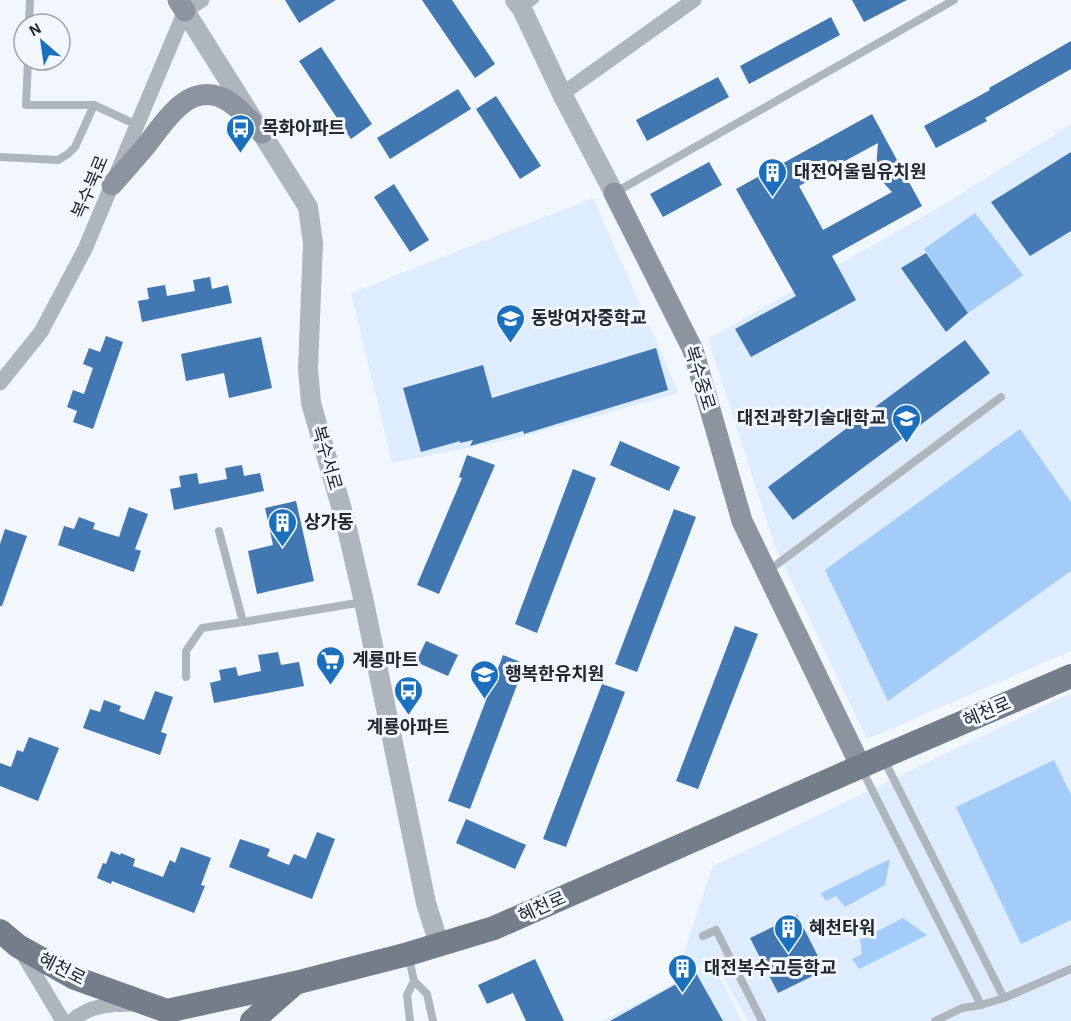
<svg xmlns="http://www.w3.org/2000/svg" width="1071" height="1021" font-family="'Alegreya Sans','Noto Sans KR',sans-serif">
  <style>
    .built { fill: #ddedff }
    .green { fill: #a4ccf9 }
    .building { fill: #4278b1; fill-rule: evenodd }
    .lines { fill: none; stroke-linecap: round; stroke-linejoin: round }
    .service { stroke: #afb5bc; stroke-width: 8 }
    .minor { stroke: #afb5bc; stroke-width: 15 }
    .tertiary { stroke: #afb5bc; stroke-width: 20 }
    .secondary { stroke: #8c959f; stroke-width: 21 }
    .primary { stroke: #737e8a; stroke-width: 24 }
    .labels { text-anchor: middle; stroke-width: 6; stroke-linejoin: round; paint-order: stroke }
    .poi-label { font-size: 18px; font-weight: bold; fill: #22282e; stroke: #f2f7fe; text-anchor: start }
    .street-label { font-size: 18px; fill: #22282e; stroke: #f2f7fe }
  </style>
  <rect width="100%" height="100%" fill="#f2f7fe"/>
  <g class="built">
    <polygon points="1071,124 1071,651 867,739 776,549 708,339 945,204"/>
    <polygon points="593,198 679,393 518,438 392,463 351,293"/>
    <polygon points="1071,693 1071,1021 748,1021 713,960 676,977 713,866"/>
    <polygon points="712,963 742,1021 603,1021"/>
  </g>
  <g class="green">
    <polygon points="975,213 1023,275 968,313 924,249"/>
    <polygon points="1020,429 1071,502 1071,571 888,701 825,570"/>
    <polygon points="1054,760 1071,795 1071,920 1021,944 956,807"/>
    <polygon points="890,859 885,885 845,907 836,896 826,901 821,893"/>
    <polygon points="903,918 927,935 859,969 852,959 862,954 860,940"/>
  </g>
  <g class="building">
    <polygon points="285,0 336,0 299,23"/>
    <polygon points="422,0 452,0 495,64 475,78"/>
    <polygon points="852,0 907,0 864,22"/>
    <polygon points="831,17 840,35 749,84 740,66"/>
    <polygon points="1071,41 1071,69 985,118 987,121 936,148 924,126 990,90 989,88"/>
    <polygon points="321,47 372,124 351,139 299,61"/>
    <polygon points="718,77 729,97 647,141 636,120"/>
    <polygon points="458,89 471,109 390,159 377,138"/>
    <polygon points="496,96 541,166 520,179 476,109"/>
    <path d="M872,114L922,206L832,256L856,300L751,357L735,329L796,296L736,189ZM878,143L876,170L879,178L892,192L823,230L799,186Z"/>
    <polygon points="1071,152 1071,231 1030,256 991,202"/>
    <polygon points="709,162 722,185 663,217 650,194"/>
    <polygon points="394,184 429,240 410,252 374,197"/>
    <polygon points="926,253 968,313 946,332 901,268"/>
    <polygon points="210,277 212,289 228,285 232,303 142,322 138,301 149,299 147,288 165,285 167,296 195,291 193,280"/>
    <polygon points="106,336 123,342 93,429 73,422 77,411 67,407 73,390 84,394 93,368 83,364 89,348 100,352"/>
    <polygon points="261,337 272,388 229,398 224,373 186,381 181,354"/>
    <polygon points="965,340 990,373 793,520 768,487"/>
    <polygon points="656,348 668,390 524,434 523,431 470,446 473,440 460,443 460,441 421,452 403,388 483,365 492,398"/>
    <polygon points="620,441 680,467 669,491 610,465"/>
    <polygon points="467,455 495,465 439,594 417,585 462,478 459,477"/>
    <polygon points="242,465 244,476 260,473 264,491 174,510 170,489 181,487 179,476 197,473 199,484 227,479 225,468"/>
    <polygon points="573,469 596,478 537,633 515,624"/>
    <polygon points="296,501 314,581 257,594 248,551 273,545 265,508"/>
    <polygon points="129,507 148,514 135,549 141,551 134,572 58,545 64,526 74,529 79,517 95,523 93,529 119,537"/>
    <polygon points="674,509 696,517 637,672 615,664"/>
    <polygon points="5,529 27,536 2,606 0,606 0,544"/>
    <polygon points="735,626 758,634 698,789 676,781"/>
    <polygon points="426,641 458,655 448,676 416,662"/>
    <polygon points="278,652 281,665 299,662 304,686 214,703 210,683 221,680 219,670 236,667 238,676 261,671 258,655"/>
    <polygon points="503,655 525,664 470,809 448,801"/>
    <polygon points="602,684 625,692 566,847 543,839"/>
    <polygon points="155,691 173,697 161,732 167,734 160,755 83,728 90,709 100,712 104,700 121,706 119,711 144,720"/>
    <polygon points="29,737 59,748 38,801 0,786 0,763 11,767 17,750 23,752"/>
    <polygon points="466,819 526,845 515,869 456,843"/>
    <polygon points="317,832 335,839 312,899 229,867 240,839 270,849 267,856 289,865 294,854 306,859"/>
    <polygon points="181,847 211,858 201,885 205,886 194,913 112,881 111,884 97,878 103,863 106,864 111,851 120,855 121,853 135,859 133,866 163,877 170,860 175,863"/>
    <polygon points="797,915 825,970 778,993 750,938"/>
    <polygon points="535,959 564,1021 526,1021 513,993 487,1004 478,985"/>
    <polygon points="696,973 723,1021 610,1021"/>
  </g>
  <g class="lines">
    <g class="service">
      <polyline points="523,8 535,0"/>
      <polyline points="29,24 30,0"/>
      <polyline points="28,60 26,105 94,105 137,125"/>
      <polyline points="0,157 58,160 68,154 75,147 94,105"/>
      <polyline points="616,192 954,0"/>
      <polyline points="219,531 243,622 363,602"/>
      <polyline points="768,571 1001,397"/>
      <polyline points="186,677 186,651 202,628 243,622"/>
      <polyline points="883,758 1004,998"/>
      <polyline points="861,768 981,1005"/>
      <polyline points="703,936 716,930 762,1021"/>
      <polyline points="409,958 414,981 427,994 433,1021"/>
      <polyline points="410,1021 407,995 414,981"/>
      <polyline points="935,1021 962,1008 981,1005 1004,998 1071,969"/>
    </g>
    <g class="minor">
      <polyline points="562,94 694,0"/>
      <polyline points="0,383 41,332 85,249 185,11 202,0"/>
      <polyline points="21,951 63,1021"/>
      <path d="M72,1021C89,1005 111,1004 134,1004"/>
    </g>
    <g class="tertiary">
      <polyline points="515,0 522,9 562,94 614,193"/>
      <polyline points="185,11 308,207 313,243 308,369 311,403 345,520 364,602 426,903 439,944"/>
    </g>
    <g class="secondary">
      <polyline points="178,0 185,11"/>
      <path d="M112,185C123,172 134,160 145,147C163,125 185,84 220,97C237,104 249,120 262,133"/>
      <polyline points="614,193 693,350 742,521 861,767"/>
    </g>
    <g class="primary">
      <polyline points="0,931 18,946 75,978 167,1011 295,983 408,954 494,928 882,757 1071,676"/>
      <polyline points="252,1021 293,985"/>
    </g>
  </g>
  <defs>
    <symbol id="bus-pin" viewBox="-11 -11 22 30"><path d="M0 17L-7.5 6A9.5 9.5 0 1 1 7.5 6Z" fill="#1b70be" stroke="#f2f7fe"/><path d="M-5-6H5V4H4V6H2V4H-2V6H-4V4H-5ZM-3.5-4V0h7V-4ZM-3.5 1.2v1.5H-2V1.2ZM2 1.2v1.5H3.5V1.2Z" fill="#fff"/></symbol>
    <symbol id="building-pin" viewBox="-11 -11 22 30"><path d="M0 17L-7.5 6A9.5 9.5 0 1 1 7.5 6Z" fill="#1b70be" stroke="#f2f7fe"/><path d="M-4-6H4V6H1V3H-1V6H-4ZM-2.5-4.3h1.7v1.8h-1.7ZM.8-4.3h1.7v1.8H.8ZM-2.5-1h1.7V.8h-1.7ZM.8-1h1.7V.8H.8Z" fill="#fff"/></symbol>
    <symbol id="school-pin" viewBox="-11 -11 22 30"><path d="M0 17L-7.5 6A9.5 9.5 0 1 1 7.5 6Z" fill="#1b70be" stroke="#f2f7fe"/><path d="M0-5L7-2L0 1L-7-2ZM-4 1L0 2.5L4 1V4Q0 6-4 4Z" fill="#fff"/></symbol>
    <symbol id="university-pin" viewBox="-11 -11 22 30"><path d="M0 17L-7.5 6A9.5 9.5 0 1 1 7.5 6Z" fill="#1b70be" stroke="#f2f7fe"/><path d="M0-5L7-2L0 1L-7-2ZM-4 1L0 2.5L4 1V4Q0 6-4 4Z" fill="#fff"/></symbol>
    <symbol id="supermarket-pin" viewBox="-11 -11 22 30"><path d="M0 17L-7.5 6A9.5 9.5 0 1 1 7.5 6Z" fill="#1b70be" stroke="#f2f7fe"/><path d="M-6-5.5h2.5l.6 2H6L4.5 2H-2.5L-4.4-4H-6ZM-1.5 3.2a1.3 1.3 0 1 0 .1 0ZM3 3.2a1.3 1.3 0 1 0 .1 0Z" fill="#fff"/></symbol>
  </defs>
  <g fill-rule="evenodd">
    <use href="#bus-pin" x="224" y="112" width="33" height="45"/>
    <use href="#building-pin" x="756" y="156" width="33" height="45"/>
    <use href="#school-pin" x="494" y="302" width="33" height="45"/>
    <use href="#university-pin" x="890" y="402" width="33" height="45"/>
    <use href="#building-pin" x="266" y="506" width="33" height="45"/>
    <use href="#supermarket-pin" x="314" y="644" width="33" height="45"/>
    <use href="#school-pin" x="468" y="658" width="33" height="45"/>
    <use href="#bus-pin" x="392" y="674" width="33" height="45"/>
    <use href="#building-pin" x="772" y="912" width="33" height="45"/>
    <use href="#building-pin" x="666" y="952" width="33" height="45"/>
  </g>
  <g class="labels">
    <g class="poi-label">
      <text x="262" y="134">목화아파트</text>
      <text x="794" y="178">대전어울림유치원</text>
      <text x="531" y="324">동방여자중학교</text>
      <text x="886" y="424" text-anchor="end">대전과학기술대학교</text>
      <text x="304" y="528">상가동</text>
      <text x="352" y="666">계룡마트</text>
      <text x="505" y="680">행복한유치원</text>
      <text x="408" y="733" text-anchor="middle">계룡아파트</text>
      <text x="809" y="934">혜천타워</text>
      <text x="704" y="974">대전복수고등학교</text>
    </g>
    <g class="street-label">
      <text transform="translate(90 187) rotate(-67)" y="6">복수북로</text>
      <text transform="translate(700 378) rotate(73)" y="6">복수중로</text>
      <text transform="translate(327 458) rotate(74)" y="6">복수서로</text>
      <text transform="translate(987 712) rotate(-23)" y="6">혜천로</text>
      <text transform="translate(542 907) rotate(-24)" y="6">혜천로</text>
      <text transform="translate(62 969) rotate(27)" y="6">혜천로</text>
    </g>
  </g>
  <g transform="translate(42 42) rotate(331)"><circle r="28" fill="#f2f7fe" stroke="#9fa4ab" stroke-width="1.5"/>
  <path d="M0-4.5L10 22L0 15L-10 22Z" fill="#1b70be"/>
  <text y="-9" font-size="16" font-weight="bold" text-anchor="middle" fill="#22282e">N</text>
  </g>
</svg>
